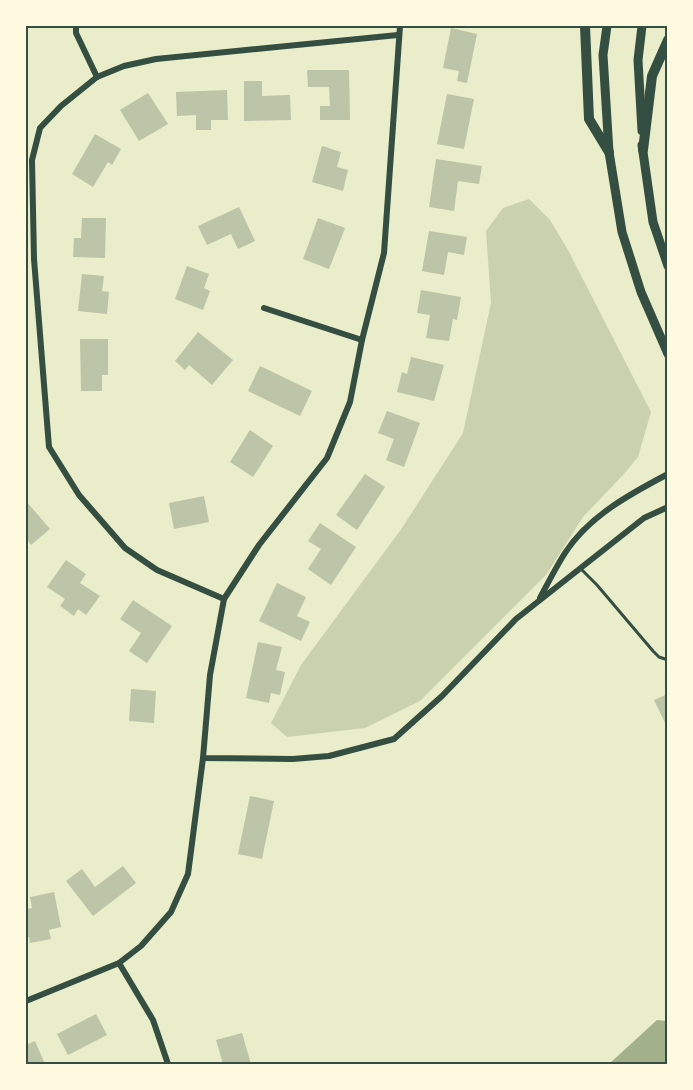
<svg xmlns="http://www.w3.org/2000/svg" width="693" height="1090" font-family="'Fira Sans Condensed',sans-serif">
  <style>
    .green { fill: #cad2ad }
    .water { fill: #a3b18a }
    .building { fill: #bcc5a7 }
    .lines { fill: none; stroke-linecap: round; stroke-linejoin: round }
    .service { stroke: #344e41; stroke-width: 3 }
    .minor { stroke: #344e41; stroke-width: 6 }
    .secondary { stroke: #344e41; stroke-width: 9 }
    .primary { stroke: #344e41; stroke-width: 10 }
    .neatline { fill: none; stroke: #344e41; stroke-width: 2 }
  </style>
  <rect width="100%" height="100%" fill="#e9edc9"/>
  <polygon class="green" points="529,199 550,220 568,250 651,412 638,457 624,474 583,517 546,575 420,701 365,728 287,737 271,723 301,665 402,528 463,433 491,303 486,231 503,208"/>
  <polygon class="water" points="657,1020 667,1021 667,1064 609,1064"/>
  <g class="building">
    <polygon points="451,28 477,34 467,83 457,81 459,71 443,68"/>
    <polygon points="307,70 349,70 350,120 320,120 320,106 330,106 329,87 308,87"/>
    <polygon points="244,81 262,81 262,96 290,95 291,120 244,121"/>
    <polygon points="227,90 228,120 211,120 211,130 196,130 196,115 177,116 176,92"/>
    <polygon points="148,93 168,124 139,141 120,110"/>
    <polygon points="447,94 474,99 464,149 437,144"/>
    <polygon points="95,134 121,149 112,165 108,162 93,187 72,174"/>
    <polygon points="322,146 341,152 337,167 348,170 343,191 312,182"/>
    <polygon points="436,159 482,166 479,184 458,181 454,211 429,207"/>
    <polygon points="239,207 255,241 238,249 231,234 207,245 198,226"/>
    <polygon points="82,218 106,218 105,258 73,257 74,238 81,238"/>
    <polygon points="318,218 345,228 329,269 303,259"/>
    <polygon points="429,231 467,237 464,255 448,252 444,275 422,271"/>
    <polygon points="187,266 209,274 204,288 210,291 203,310 175,299"/>
    <polygon points="82,274 104,276 102,291 109,292 107,314 78,311"/>
    <polygon points="421,290 461,297 457,320 453,319 449,341 426,338 430,315 417,313"/>
    <polygon points="198,332 233,360 212,385 189,365 185,370 175,361"/>
    <polygon points="80,339 108,339 108,375 102,375 102,391 81,391"/>
    <polygon points="411,357 444,365 434,401 397,392 402,372 407,374"/>
    <polygon points="260,366 312,391 300,416 248,391"/>
    <polygon points="387,411 420,423 404,467 386,460 394,439 378,433"/>
    <polygon points="250,430 273,446 253,477 230,462"/>
    <polygon points="365,474 385,487 357,530 336,515"/>
    <polygon points="204,496 209,522 174,529 169,503"/>
    <polygon points="26,501 50,529 31,545 26,538"/>
    <polygon points="320,523 356,547 331,585 308,569 321,549 308,541"/>
    <polygon points="66,560 86,574 80,583 100,596 86,615 78,609 74,616 60,606 65,599 47,587"/>
    <polygon points="277,583 306,597 297,616 310,622 301,641 259,621"/>
    <polygon points="133,600 172,626 147,663 129,651 141,633 120,619"/>
    <polygon points="258,642 282,647 276,670 285,672 280,695 271,693 269,703 246,698"/>
    <polygon points="131,689 156,691 154,723 129,721"/>
    <polygon points="668,694 668,729 654,700"/>
    <polygon points="250,796 274,801 262,859 238,854"/>
    <polygon points="123,866 136,883 93,916 66,881 82,869 95,887"/>
    <polygon points="54,892 61,927 49,930 51,939 30,943 29,937 26,938 26,909 32,908 30,897"/>
    <polygon points="96,1014 107,1035 68,1055 57,1034"/>
    <polygon points="242,1033 251,1064 223,1064 216,1040"/>
    <polygon points="35,1041 45,1064 26,1064 26,1045"/>
  </g>
  <g class="lines">
    <polyline class="service" points="581,569 597,585 653,651 659,657 668,660"/>
    <g class="minor">
      <polyline points="76,26 76,33 97,77"/>
      <polyline points="400,26 384,253 362,340 350,402 327,458 259,545 224,599 210,675 203,758 293,759 329,756 394,739 442,696 516,619 644,518 668,507"/>
      <polyline points="264,308 362,340"/>
      <path d="M540,598C548,583 556,567 565,553C589,516 630,494 668,474"/>
      <polyline points="224,599 157,570 125,548 79,495 49,447 34,259 32,160 40,128 61,106 97,77 124,66 156,59 398,35"/>
      <polyline points="119,963 153,1020 168,1064"/>
      <polyline points="26,1001 119,963 141,946 171,912 188,874 203,758"/>
    </g>
    <g class="secondary">
      <polyline points="607,26 603,55 609,152 622,232 641,292 668,354"/>
      <polyline points="642,131 638,60 642,26"/>
      <polyline points="642,145 653,222 668,266"/>
    </g>
    <g class="primary">
      <polyline points="585,26 589,119 609,152"/>
      <polyline points="643,150 652,76 668,40"/>
    </g>
  </g>
  <rect width="693" height="1090" fill="none" stroke="#fefae0" stroke-width="54"/>
  <rect x="27" y="27" width="639" height="1036" class="neatline"/>
</svg>
